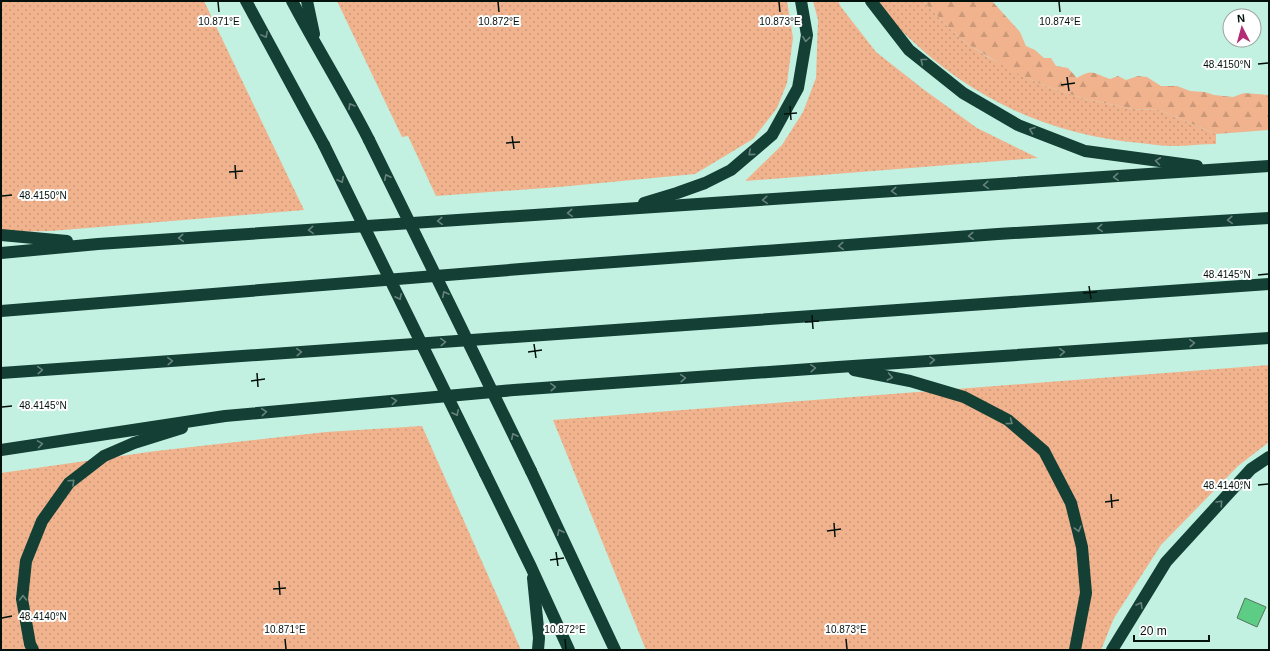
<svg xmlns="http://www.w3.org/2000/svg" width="1270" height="651" font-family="Arial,sans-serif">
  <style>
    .grass { fill: url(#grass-dots) }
    .forest { fill: url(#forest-firs) }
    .building { fill: #5dcc84; stroke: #54755d }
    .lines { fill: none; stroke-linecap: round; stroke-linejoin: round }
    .highway { stroke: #133f34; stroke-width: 12 }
    .highway-bridge { stroke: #133f34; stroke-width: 12 }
    .oneway { stroke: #66827b }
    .ticks { fill: none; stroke: #02110c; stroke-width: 1.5 }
    .ticks-label { font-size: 10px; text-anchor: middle; fill: #02110c; stroke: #fff; stroke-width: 4; stroke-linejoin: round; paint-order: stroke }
  </style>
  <defs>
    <pattern id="grass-dots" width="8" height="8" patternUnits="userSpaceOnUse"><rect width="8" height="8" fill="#f0b38d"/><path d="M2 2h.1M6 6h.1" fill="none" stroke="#cc9978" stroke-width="1.8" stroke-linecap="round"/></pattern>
    <pattern id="forest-firs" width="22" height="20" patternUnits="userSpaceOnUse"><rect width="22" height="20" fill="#f0b38d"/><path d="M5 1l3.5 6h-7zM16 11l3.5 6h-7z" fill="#cc9978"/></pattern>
  </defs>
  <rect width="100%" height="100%" fill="#c2f1e1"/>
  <g class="grass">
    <polygon points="1,1 204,1 304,210 51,231 1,232"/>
    <polygon points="337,1 787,1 793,38 787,83 777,108 753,139 695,174 559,187 436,196 408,136 402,137"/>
    <polygon points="813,1 838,1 841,7 876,52 923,89 977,128 1038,158 745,181 782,145 803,112 816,78 818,20"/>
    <path d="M878,1H923L950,29L966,43L988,57L1025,77L1043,85L1085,99L1133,109L1159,110L1216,134V144C1202,144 1187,146 1173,146C1162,146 1151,144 1140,143C1050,135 972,99 907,36C896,26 887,13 878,1Z"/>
    <polygon points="1269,365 1269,442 1238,466 1161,545 1114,618 1101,650 646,650 553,420"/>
    <polygon points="422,426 521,650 1,650 1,473 156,451 326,432"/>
  </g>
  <path class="forest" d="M923,1H992L1020,32L1026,46L1035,50L1044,58H1051L1056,66L1068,68L1077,78C1093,68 1094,74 1110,79L1118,76L1126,80L1138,76L1147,77L1161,86H1177L1190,91L1205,92L1214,95L1233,97L1244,93L1269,95V130L1216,134L1159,110L1133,109L1085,99L1043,85L1025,77L1010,70L966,43L950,29Z"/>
  <polygon class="building" points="1245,598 1266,607 1257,627 1237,618"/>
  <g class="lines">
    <g class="highway">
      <polyline points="246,1 324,145"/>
      <path d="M292,1C317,48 345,93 369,140"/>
      <polyline points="307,1 314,34"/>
      <polyline points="871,1 909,50 963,93 1018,125 1085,151 1197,166"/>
      <polyline points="644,203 677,193 705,183 731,170 772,135 798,88 807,35 801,1"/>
      <polyline points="1,235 67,241"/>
      <polyline points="1,253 98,244 1269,166"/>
      <polyline points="1,311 546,267 998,234 1269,218"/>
      <polyline points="854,370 910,381 964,397 1008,420 1044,451 1071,503 1082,547 1086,593 1075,650"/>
      <polyline points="1,373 1269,284"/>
      <polyline points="1,450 225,416 514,390 838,367 1269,338"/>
      <polyline points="531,471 615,650"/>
      <polyline points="485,473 531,567 569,650"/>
      <polyline points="533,578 539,638 538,650"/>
      <polyline points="33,650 30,644 22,599 26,561 42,521 69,483 104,456 134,443 182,428"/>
      <polyline points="1112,650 1166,562 1251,469 1269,457"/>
    </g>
    <g class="highway-bridge">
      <polyline points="369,140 454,313 531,471"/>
      <polyline points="324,145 485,473"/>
    </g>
  </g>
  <defs><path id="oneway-chevron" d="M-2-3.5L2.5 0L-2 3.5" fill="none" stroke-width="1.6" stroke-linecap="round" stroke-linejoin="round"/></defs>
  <g class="oneway">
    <use href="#oneway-chevron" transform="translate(265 35) rotate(62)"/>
    <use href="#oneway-chevron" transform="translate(806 39) rotate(97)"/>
    <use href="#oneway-chevron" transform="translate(923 61) rotate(-141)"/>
    <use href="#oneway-chevron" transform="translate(351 106) rotate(-120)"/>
    <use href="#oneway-chevron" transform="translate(1032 130) rotate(-159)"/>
    <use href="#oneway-chevron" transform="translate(751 153) rotate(139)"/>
    <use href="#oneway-chevron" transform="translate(1158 161) rotate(-172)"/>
    <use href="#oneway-chevron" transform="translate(387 177) rotate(-116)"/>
    <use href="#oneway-chevron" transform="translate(1116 177) rotate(176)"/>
    <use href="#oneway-chevron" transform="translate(341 180) rotate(64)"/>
    <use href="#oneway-chevron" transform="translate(986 185) rotate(176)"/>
    <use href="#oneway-chevron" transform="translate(894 191) rotate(176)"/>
    <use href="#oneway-chevron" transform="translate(765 200) rotate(176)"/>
    <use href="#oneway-chevron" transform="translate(570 213) rotate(176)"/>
    <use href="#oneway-chevron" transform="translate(1230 220) rotate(177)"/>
    <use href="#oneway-chevron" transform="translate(440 221) rotate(176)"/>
    <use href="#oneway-chevron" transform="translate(1100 228) rotate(177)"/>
    <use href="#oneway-chevron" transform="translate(311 230) rotate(176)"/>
    <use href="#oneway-chevron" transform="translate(971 236) rotate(176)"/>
    <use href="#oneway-chevron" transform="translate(181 238) rotate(176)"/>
    <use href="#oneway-chevron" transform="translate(841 246) rotate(176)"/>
    <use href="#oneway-chevron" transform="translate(445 294) rotate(-116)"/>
    <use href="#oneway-chevron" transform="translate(399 297) rotate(64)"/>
    <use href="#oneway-chevron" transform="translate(443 342) rotate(-4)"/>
    <use href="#oneway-chevron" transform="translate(1192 343) rotate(-4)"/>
    <use href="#oneway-chevron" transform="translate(299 352) rotate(-4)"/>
    <use href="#oneway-chevron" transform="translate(1062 352) rotate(-4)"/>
    <use href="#oneway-chevron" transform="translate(932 360) rotate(-4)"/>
    <use href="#oneway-chevron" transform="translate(170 361) rotate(-4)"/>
    <use href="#oneway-chevron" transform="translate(813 368) rotate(-4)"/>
    <use href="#oneway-chevron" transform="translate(40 370) rotate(-4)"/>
    <use href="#oneway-chevron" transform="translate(890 377) rotate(11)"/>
    <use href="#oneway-chevron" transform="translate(683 378) rotate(-4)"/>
    <use href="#oneway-chevron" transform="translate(553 387) rotate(-4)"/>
    <use href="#oneway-chevron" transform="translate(394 401) rotate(-5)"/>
    <use href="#oneway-chevron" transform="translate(264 412) rotate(-5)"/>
    <use href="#oneway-chevron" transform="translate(456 413) rotate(64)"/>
    <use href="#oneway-chevron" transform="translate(1010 422) rotate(37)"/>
    <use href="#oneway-chevron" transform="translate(514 436) rotate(-116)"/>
    <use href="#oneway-chevron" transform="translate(40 444) rotate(-9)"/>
    <use href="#oneway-chevron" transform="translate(72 482) rotate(-43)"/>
    <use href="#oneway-chevron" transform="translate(1220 503) rotate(-47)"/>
    <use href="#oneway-chevron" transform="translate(1078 529) rotate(75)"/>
    <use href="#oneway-chevron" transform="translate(560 532) rotate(-115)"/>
    <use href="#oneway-chevron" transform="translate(23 598) rotate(-91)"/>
    <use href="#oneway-chevron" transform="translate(1140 605) rotate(-59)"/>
  </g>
  <path class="ticks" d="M218,2L219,12M498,2L499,12M779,2L780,12M1059,2L1060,12M1258,64L1268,63M1067,77L1069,91M1061,85L1075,83M790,106L791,120M784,114L797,113M512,136L514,149M506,143L520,142M235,165L236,179M229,172L243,171M2,196L12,195M1258,275L1268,274M1089,286L1091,299M1083,293L1097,292M812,315L813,329M805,322L819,321M534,344L536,358M528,352L542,350M257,373L258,387M251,381L265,379M2,407L12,406M1258,485L1268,484M1111,494L1112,508M1105,502L1119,500M834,523L835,537M827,531L841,529M556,552L558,566M550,560L564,558M279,581L280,595M273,589L286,588M2,618L12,616M285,639L286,649M565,639L566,649M846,639L847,649"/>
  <g class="ticks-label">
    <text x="219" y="25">10.871°E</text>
    <text x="499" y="25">10.872°E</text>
    <text x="780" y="25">10.873°E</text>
    <text x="1060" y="25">10.874°E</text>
    <text x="1227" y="68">48.4150°N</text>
    <text x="43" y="199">48.4150°N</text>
    <text x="1227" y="278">48.4145°N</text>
    <text x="43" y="409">48.4145°N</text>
    <text x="1227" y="489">48.4140°N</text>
    <text x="43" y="620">48.4140°N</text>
    <text x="285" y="633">10.871°E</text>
    <text x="565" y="633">10.872°E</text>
    <text x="846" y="633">10.873°E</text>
  </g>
  <rect width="1270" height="651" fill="none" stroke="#02110c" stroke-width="4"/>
  <g transform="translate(1242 28) rotate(354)"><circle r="19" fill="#ffffff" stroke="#9aa09e"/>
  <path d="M0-3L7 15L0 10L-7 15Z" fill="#b22d74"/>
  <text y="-6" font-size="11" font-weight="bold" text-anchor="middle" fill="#02110c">N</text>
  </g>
  <path d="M1134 635v6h75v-6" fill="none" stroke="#02110c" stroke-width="2"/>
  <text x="1140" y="635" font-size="12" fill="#02110c" stroke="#ffffff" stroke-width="3" paint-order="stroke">20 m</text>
</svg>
